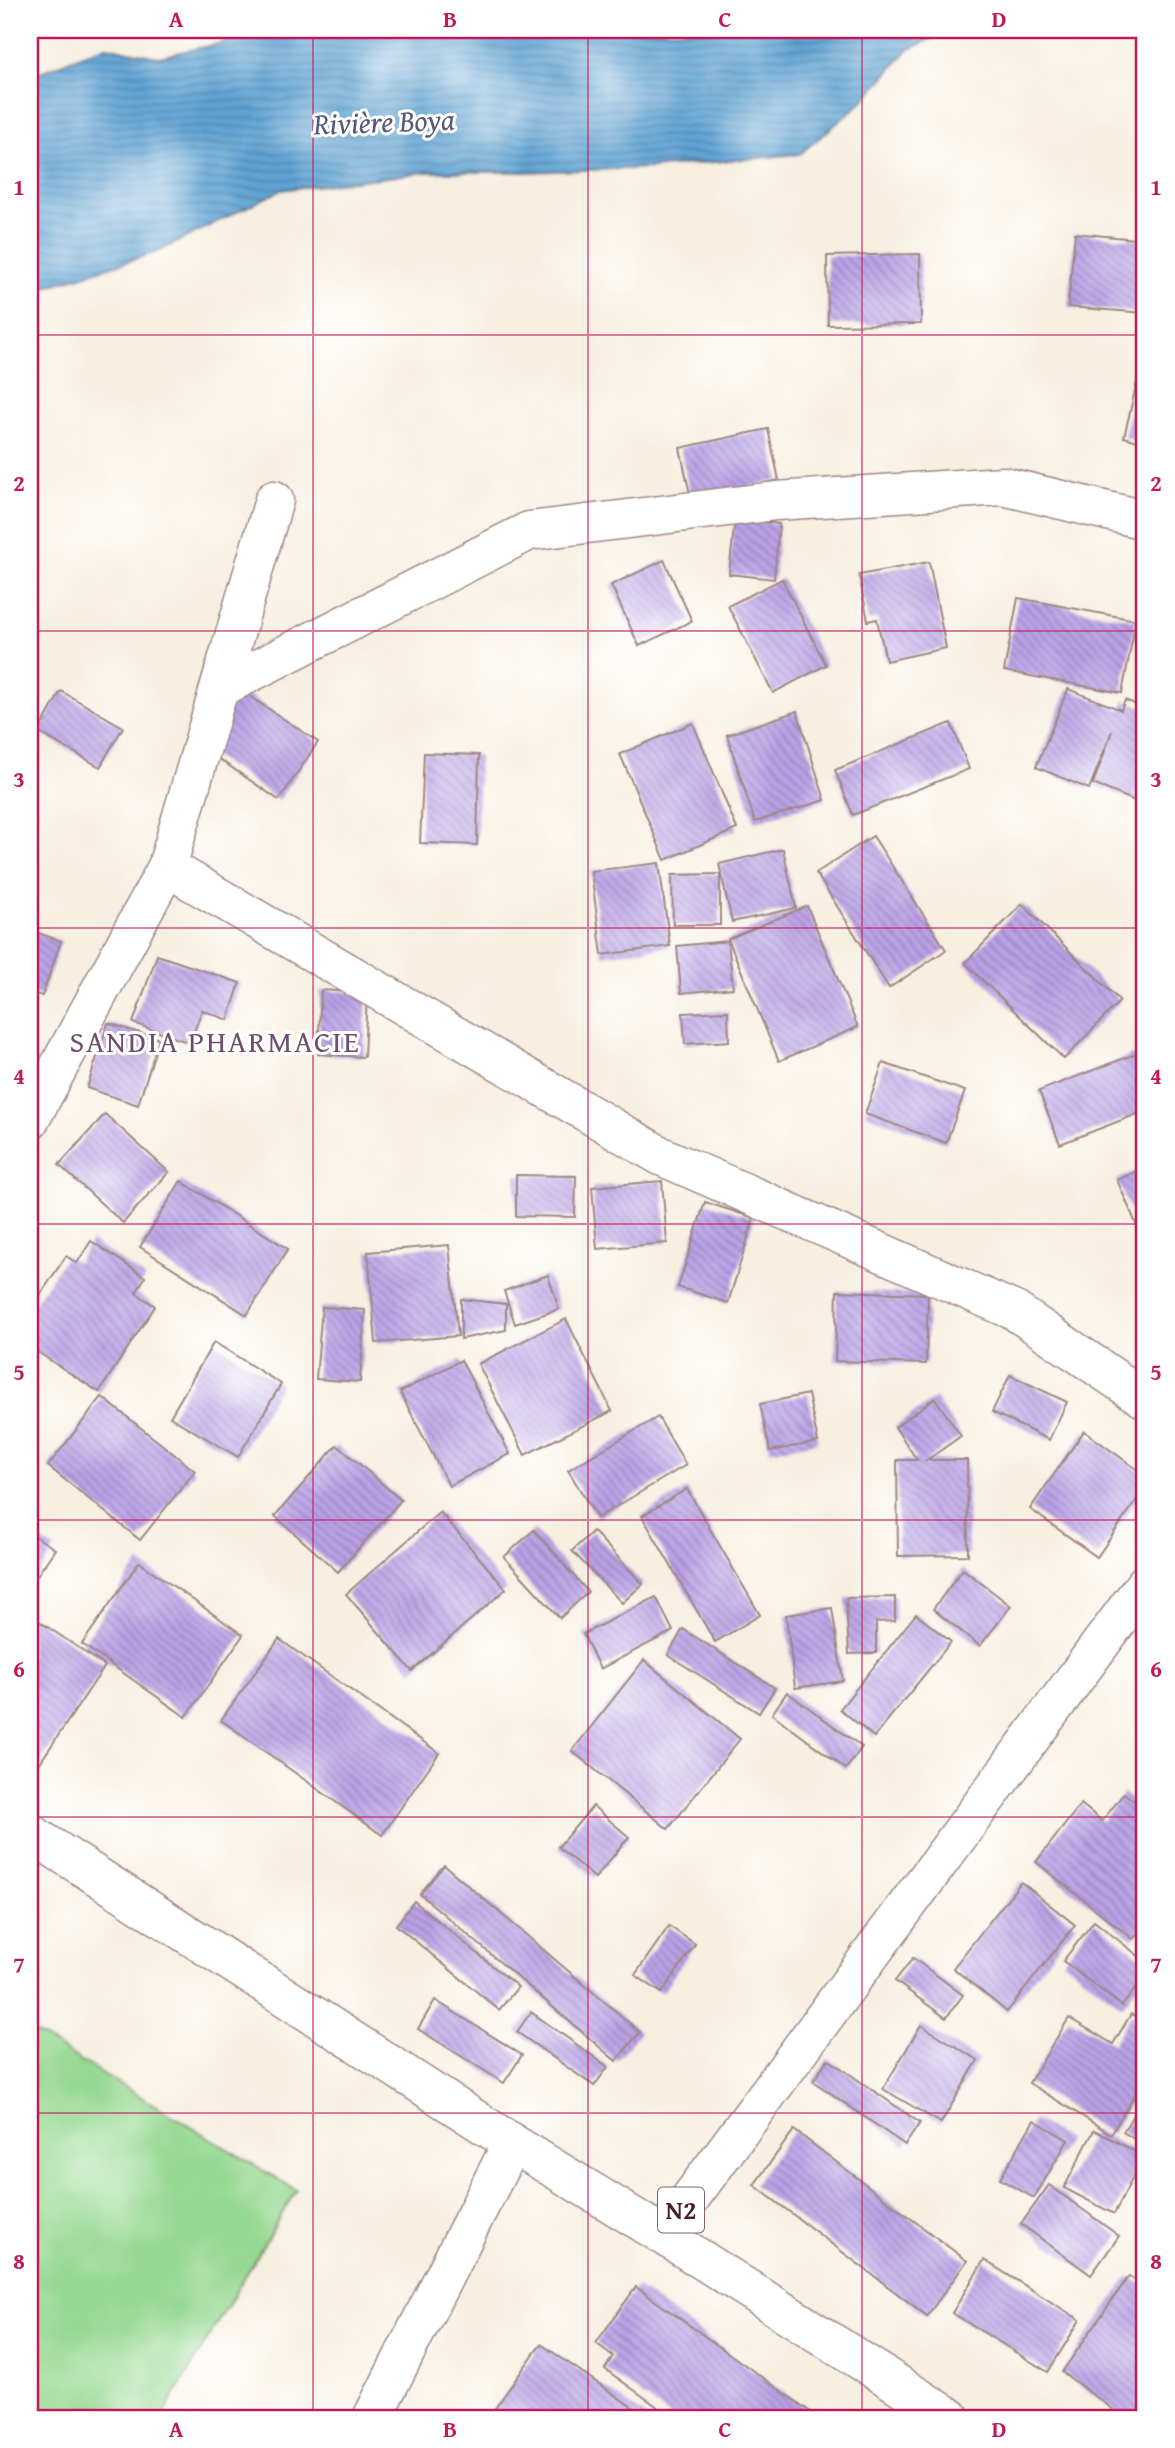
<svg xmlns="http://www.w3.org/2000/svg" width="1175" height="2448" font-family="'Gentium Book Plus',serif">
  <style>
    .grass { fill: #95d890; stroke: #707c5e; stroke-width: 2 }
    .water { fill: url(#water-rules); stroke: #54617f; stroke-width: 2 }
    .building { fill: url(#building-back-hatch) }
    .lines { fill: none; stroke-linecap: round; stroke-linejoin: round }
    .minor-casing { stroke: #a08786; stroke-width: 41 }
    .trunk-casing { stroke: #a08786; stroke-width: 41 }
    .minor { stroke: #fff; stroke-width: 38 }
    .trunk { stroke: #fff; stroke-width: 38 }
    .grid { fill: none; stroke: #c2185b; stroke-width: 2; stroke-opacity: 0.55 }
    .labels { text-anchor: middle; stroke-width: 6; stroke-linejoin: round; paint-order: stroke }
    .shield { fill: #fff; stroke: #80626b; stroke-width: 2 }
    .shield-label { font-size: 26px; font-weight: bold; fill: #4a1f2b }
    .water-label { font-size: 30px; font-style: italic; fill: #535a77; stroke: #fff }
    .neighbourhood-label { font-size: 30px; letter-spacing: 2px; fill: #714d6c; stroke: #fff }
    .neatline { fill: none; stroke: #c2185b; stroke-width: 2.5 }
    .grid-label { font-size: 23px; text-anchor: middle; font-weight: bold; fill: #c2185b }
  </style>
  <defs>
    <pattern id="water-rules" width="6" height="5" patternUnits="userSpaceOnUse" patternTransform="scale(1.75)"><rect width="6" height="5" fill="#5fa3d3"/><path d="M0 2.5h6" fill="none" stroke="#5084ab"/></pattern>
    <pattern id="building-back-hatch" width="6" height="6" patternUnits="userSpaceOnUse" patternTransform="scale(1.75)"><rect width="6" height="6" fill="#b9a2e6"/><path d="M-1 5l2 2M0 0l6 6M5-1l2 2" fill="none" stroke="#9883bb"/></pattern>
  </defs>
  <rect width="100%" height="100%" fill="#fff"/>
  <filter id="ink" filterUnits="userSpaceOnUse"><feTurbulence type="fractalNoise" baseFrequency=".0143" numOctaves="2"/><feDisplacementMap in="SourceGraphic" scale="14" xChannelSelector="R" yChannelSelector="G"/><feConvolveMatrix kernelMatrix="1 2 1 2 8 2 1 2 1" color-interpolation-filters="sRGB"/></filter>
  <filter id="wash" filterUnits="userSpaceOnUse"><feTurbulence type="fractalNoise" baseFrequency=".00686" numOctaves="4" result="noise"/><feDisplacementMap in="SourceGraphic" scale="28" xChannelSelector="R" yChannelSelector="G"/><feGaussianBlur stdDeviation="1.57" result="paint"/><feColorMatrix in="noise" values="0 0 0 0 0 0 0 0 0 0 0 0 0 0 0 0 0 1.4 0 .05"/><feComposite in="paint" operator="in"/></filter>
  <g filter="url(#wash)">
    <rect width="100%" height="100%" fill="#f7efe0"/>
    <polygon class="grass" points="30,2030 296,2190 161,2418 30,2418"/>
    <polygon class="water" points="431,30 951,30 908,50 862,102 800,154 651,168 521,172 427,172 281,190 157,252 30,292 30,76 106,46 158,57 258,35"/>
    <g id="blocks">
      <g class="building">
        <polygon points="1075,233 1145,240 1145,313 1068,307"/>
        <polygon points="920,254 921,324 828,325 827,256"/>
        <polygon points="1141,365 1145,366 1145,443 1124,437"/>
        <polygon points="768,429 779,480 691,499 680,448"/>
        <polygon points="735,519 779,524 774,579 729,574"/>
        <polygon points="664,560 692,621 639,646 611,585"/>
        <polygon points="929,562 946,648 886,661 877,619 868,621 859,575"/>
        <polygon points="782,579 826,665 773,693 728,606"/>
        <polygon points="1018,598 1136,620 1122,693 1004,671"/>
        <polygon points="1068,689 1121,710 1125,700 1145,708 1145,805 1093,784 1112,731 1089,789 1036,767"/>
        <polygon points="61,691 123,727 100,767 38,732"/>
        <polygon points="242,691 318,742 279,800 203,748"/>
        <polygon points="797,711 825,800 755,822 727,735"/>
        <polygon points="693,723 737,829 665,860 620,754"/>
        <polygon points="951,723 969,769 853,815 835,770"/>
        <polygon points="424,753 479,755 477,845 420,843"/>
        <polygon points="873,836 946,950 889,988 816,873"/>
        <polygon points="783,849 796,908 732,922 719,864"/>
        <polygon points="659,863 670,946 602,955 591,871"/>
        <polygon points="720,874 720,925 673,925 672,875"/>
        <polygon points="1022,904 1120,1001 1064,1059 965,963"/>
        <polygon points="807,906 858,1027 779,1061 728,939"/>
        <polygon points="30,930 61,941 42,996 30,992"/>
        <polygon points="728,941 733,988 681,993 677,946"/>
        <polygon points="157,955 240,983 228,1020 202,1010 190,1043 133,1023"/>
        <polygon points="321,990 367,993 364,1057 318,1054"/>
        <polygon points="728,1011 729,1041 685,1044 683,1013"/>
        <polygon points="108,1023 159,1039 138,1105 87,1088"/>
        <polygon points="1143,1051 1145,1057 1145,1111 1060,1144 1039,1091"/>
        <polygon points="883,1063 965,1091 946,1143 865,1114"/>
        <polygon points="105,1114 169,1172 123,1223 59,1165"/>
        <polygon points="1145,1167 1145,1244 1117,1180"/>
        <polygon points="516,1175 576,1176 575,1217 516,1216"/>
        <polygon points="181,1181 288,1249 247,1315 140,1247"/>
        <polygon points="662,1181 667,1243 597,1249 592,1187"/>
        <polygon points="705,1202 754,1218 728,1303 678,1287"/>
        <polygon points="91,1241 145,1277 136,1293 155,1306 99,1392 30,1347 30,1310 66,1256 77,1263"/>
        <polygon points="449,1245 458,1336 376,1343 368,1252"/>
        <polygon points="548,1275 559,1309 515,1324 504,1291"/>
        <polygon points="837,1291 928,1294 926,1364 835,1361"/>
        <polygon points="461,1299 506,1304 506,1330 461,1339"/>
        <polygon points="322,1307 365,1310 360,1382 316,1379"/>
        <polygon points="566,1319 612,1411 525,1455 478,1364"/>
        <polygon points="214,1342 281,1384 238,1457 170,1417"/>
        <polygon points="461,1360 510,1454 449,1486 400,1392"/>
        <polygon points="1010,1375 1067,1402 1049,1440 992,1412"/>
        <polygon points="808,1394 818,1442 770,1451 760,1404"/>
        <polygon points="102,1397 195,1471 140,1540 48,1466"/>
        <polygon points="935,1398 961,1436 927,1460 967,1460 968,1555 898,1556 897,1460 917,1460 895,1427"/>
        <polygon points="658,1417 686,1465 597,1518 568,1470"/>
        <polygon points="1084,1431 1145,1475 1145,1488 1097,1557 1030,1509"/>
        <polygon points="337,1445 401,1500 338,1572 275,1516"/>
        <polygon points="687,1489 760,1615 715,1642 642,1516"/>
        <polygon points="440,1512 506,1589 412,1671 346,1594"/>
        <polygon points="534,1530 588,1592 560,1618 504,1557"/>
        <polygon points="593,1531 643,1584 622,1603 572,1551"/>
        <polygon points="30,1533 55,1549 30,1586"/>
        <polygon points="139,1562 243,1635 186,1717 82,1644"/>
        <polygon points="963,1569 1011,1606 980,1646 933,1609"/>
        <polygon points="656,1597 673,1631 600,1669 583,1634"/>
        <polygon points="895,1597 895,1621 876,1622 876,1653 849,1654 846,1598"/>
        <polygon points="832,1608 843,1681 795,1688 786,1615"/>
        <polygon points="916,1614 951,1642 874,1737 840,1709"/>
        <polygon points="30,1615 105,1666 39,1764 30,1757"/>
        <polygon points="683,1629 775,1688 759,1713 668,1655"/>
        <polygon points="279,1639 439,1753 382,1835 221,1720"/>
        <polygon points="644,1660 740,1739 668,1829 572,1751"/>
        <polygon points="787,1692 862,1747 846,1769 772,1714"/>
        <polygon points="1145,1755 1145,1772 1137,1765"/>
        <polygon points="1124,1793 1145,1810 1145,1931 1142,1929 1133,1939 1036,1862 1081,1804 1102,1821"/>
        <polygon points="593,1806 629,1837 595,1878 558,1847"/>
        <polygon points="444,1865 640,2032 616,2061 420,1894"/>
        <polygon points="1021,1882 1075,1925 1007,2012 953,1968"/>
        <polygon points="414,1901 518,1987 499,2010 396,1925"/>
        <polygon points="1094,1921 1145,1961 1145,1976 1122,2006 1063,1961"/>
        <polygon points="669,1926 695,1944 662,1993 635,1975"/>
        <polygon points="913,1958 963,1995 946,2018 895,1981"/>
        <polygon points="435,2000 522,2055 504,2083 418,2029"/>
        <polygon points="531,2012 608,2067 594,2086 517,2032"/>
        <polygon points="1131,2014 1145,2023 1145,2078 1111,2134 1029,2083 1069,2018 1113,2044"/>
        <polygon points="921,2025 978,2060 941,2123 883,2089"/>
        <polygon points="828,2059 920,2123 905,2145 813,2081"/>
        <polygon points="1145,2095 1145,2146 1123,2132"/>
        <polygon points="1034,2120 1068,2140 1034,2198 1000,2179"/>
        <polygon points="794,2130 967,2261 927,2316 754,2185"/>
        <polygon points="1094,2130 1144,2156 1114,2214 1064,2188"/>
        <polygon points="1049,2185 1119,2236 1091,2275 1021,2224"/>
        <polygon points="984,2260 1080,2320 1048,2372 952,2313"/>
        <polygon points="1129,2276 1145,2287 1145,2418 1125,2418 1062,2372"/>
        <polygon points="636,2287 819,2418 673,2418 605,2369 613,2356 596,2343"/>
        <polygon points="541,2344 648,2418 488,2418"/>
      </g>
    </g>
  </g>
  <g filter="url(#ink)">
    <use href="#blocks" fill-opacity="0" stroke="#a08786" stroke-width="2"/>
    <g class="lines">
      <defs>
        <g id="minor">
          <polyline points="220,688 529,531 776,501 1003,486 1145,520"/>
          <polyline points="167,867 661,1156 1015,1311 1145,1399"/>
          <polyline points="30,1120 167,867 274,500"/>
          <polyline points="663,2235 951,2418"/>
          <polyline points="372,2418 512,2143"/>
        </g>
        <polyline id="trunk" points="30,1833 512,2143 663,2235 1145,1584"/>
      </defs>
      <use href="#minor" class="minor-casing"/>
      <use href="#trunk" class="trunk-casing"/>
      <use href="#minor" class="minor"/>
      <use href="#trunk" class="trunk"/>
    </g>
  </g>
  <path class="grid" d="M313,30V2418M588,30V2418M862,30V2418M30,335H1145M30,631H1145M30,928H1145M30,1224H1145M30,1520H1145M30,1817H1145M30,2113H1145"/>
  <g class="labels">
    <rect class="shield" x="658" y="2187.5" width="46" height="45" rx="5"/>
    <g class="shield-label">
      <text x="681" y="2219">N2</text>
    </g>
    <g class="water-label">
      <text transform="translate(384 122) rotate(-2)" y="10">Rivière Boya</text>
    </g>
    <g class="neighbourhood-label">
      <text x="215" y="1052">SANDIA PHARMACIE</text>
    </g>
  </g>
  <rect width="1175" height="2448" fill="none" stroke="#fff" stroke-width="77"/>
  <rect x="38" y="38" width="1098" height="2372" class="neatline"/>
  <g class="grid-label">
    <text x="176" y="27">A</text>
    <text x="450" y="27">B</text>
    <text x="725" y="27">C</text>
    <text x="999" y="27">D</text>
    <text x="19" y="195">1</text>
    <text x="1156" y="195">1</text>
    <text x="19" y="491">2</text>
    <text x="1156" y="491">2</text>
    <text x="19" y="787">3</text>
    <text x="1156" y="787">3</text>
    <text x="19" y="1084">4</text>
    <text x="1156" y="1084">4</text>
    <text x="19" y="1380">5</text>
    <text x="1156" y="1380">5</text>
    <text x="19" y="1677">6</text>
    <text x="1156" y="1677">6</text>
    <text x="19" y="1973">7</text>
    <text x="1156" y="1973">7</text>
    <text x="19" y="2269">8</text>
    <text x="1156" y="2269">8</text>
    <text x="176" y="2437">A</text>
    <text x="450" y="2437">B</text>
    <text x="725" y="2437">C</text>
    <text x="999" y="2437">D</text>
  </g>
</svg>
